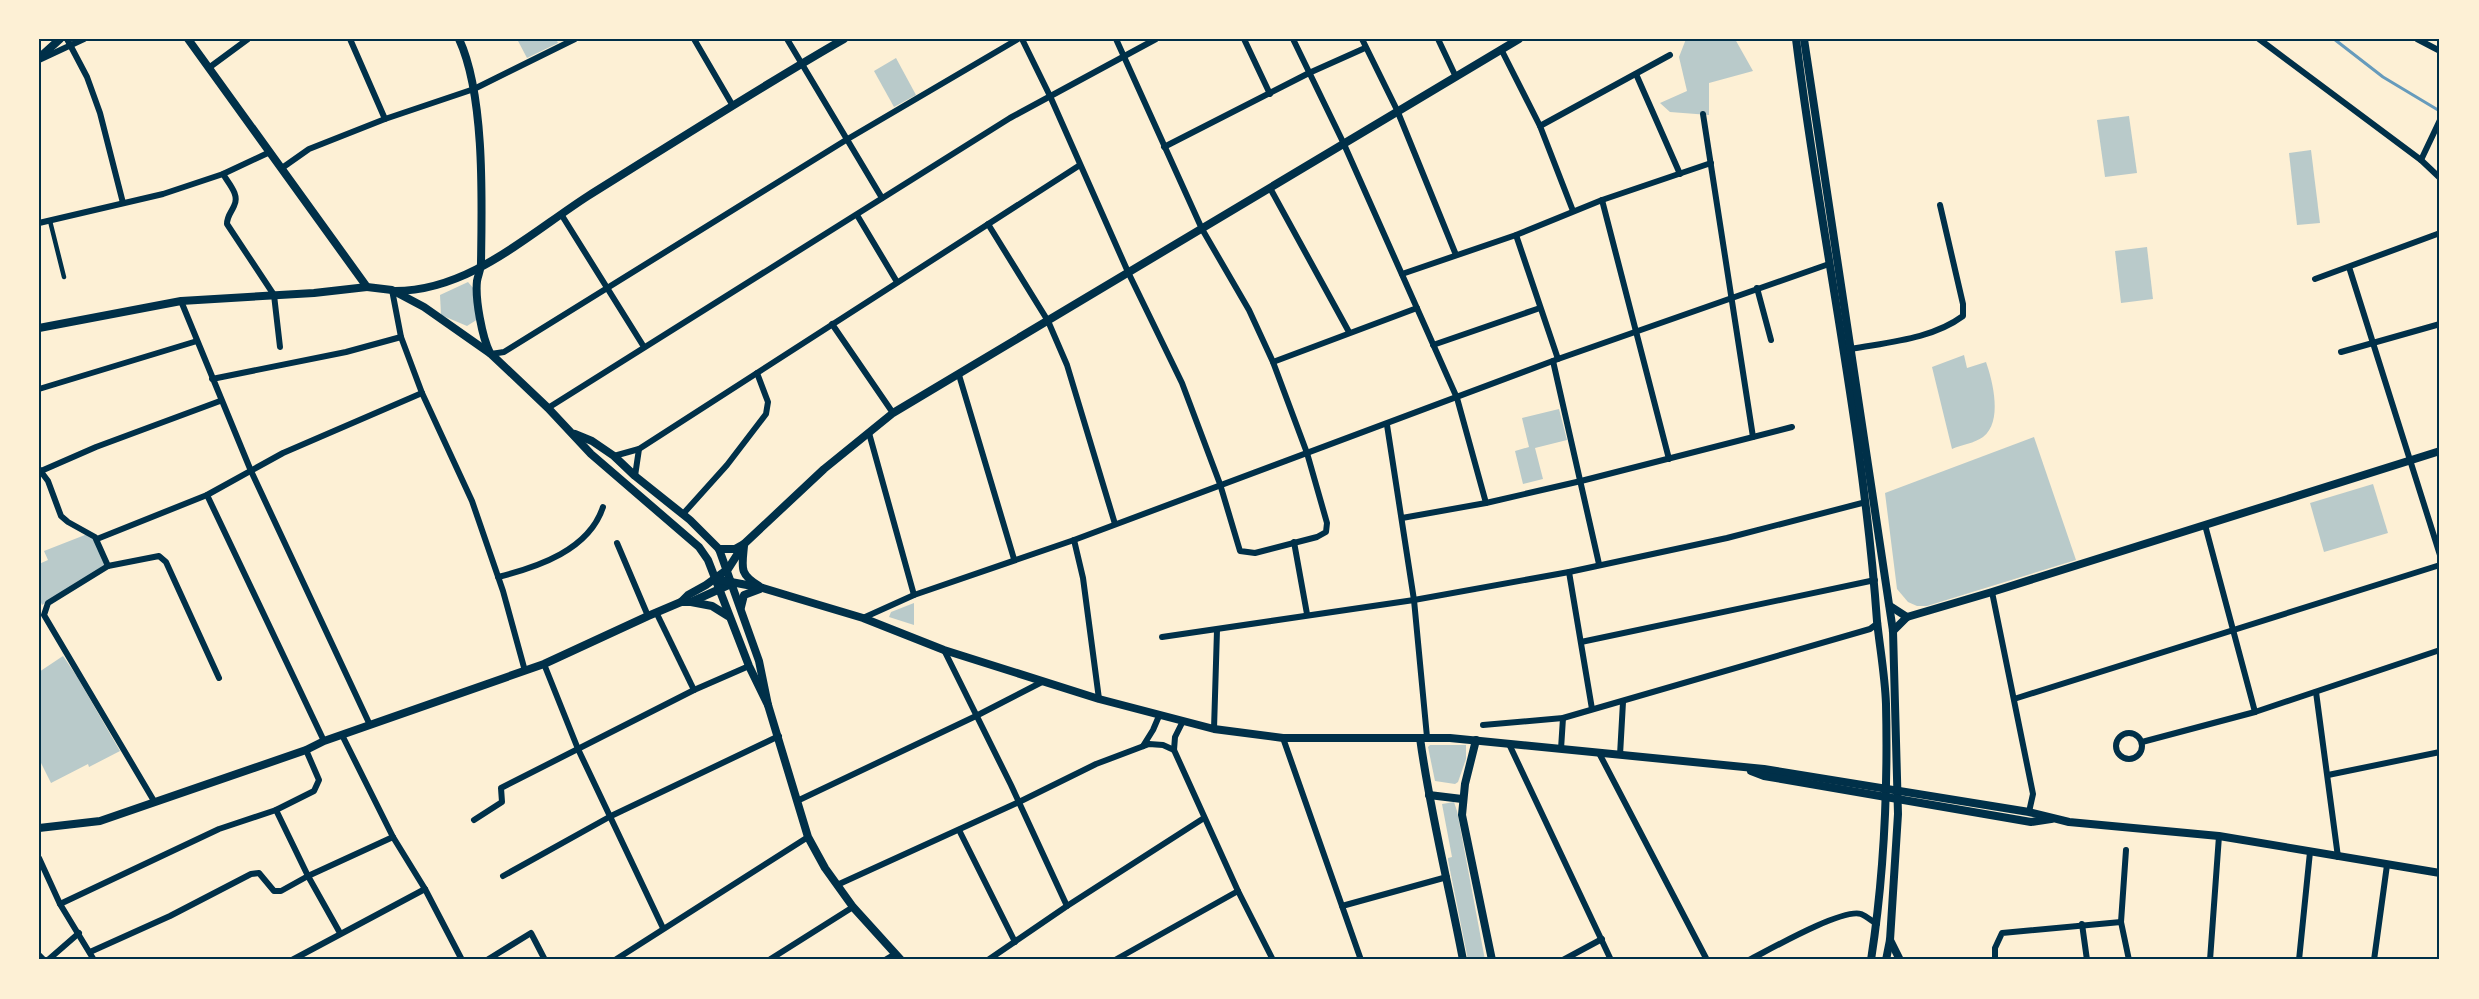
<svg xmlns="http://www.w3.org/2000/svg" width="2479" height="999" font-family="'Fira Sans Condensed',sans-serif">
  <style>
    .green { fill: #b9caca }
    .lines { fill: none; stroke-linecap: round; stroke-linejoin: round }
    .stream { stroke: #669bbc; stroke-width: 3 }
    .pedestrian { stroke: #003049; stroke-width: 4.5 }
    .minor { stroke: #003049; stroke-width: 6 }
    .tertiary { stroke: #003049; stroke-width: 8 }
    .secondary { stroke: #003049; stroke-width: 8 }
    .neatline { fill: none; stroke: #003049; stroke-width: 2 }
  </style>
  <rect width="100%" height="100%" fill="#fdf0d5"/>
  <g class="green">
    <polygon points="517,39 556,39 558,43 527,58"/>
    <polygon points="1686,39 1735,39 1753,71 1709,83 1709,115 1670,112 1660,103 1687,91 1679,57"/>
    <polygon points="896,58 916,95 894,107 874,71"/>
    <polygon points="2129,116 2137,173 2105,177 2097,120"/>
    <polygon points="2311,150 2320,223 2297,225 2289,153"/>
    <polygon points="2147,247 2153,299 2121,303 2115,251"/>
    <polygon points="468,282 474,289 478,319 467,326 441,315 440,295"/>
    <path d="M1964,355L1967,368L1986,362C1993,382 2003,422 1983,437C1975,443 1961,445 1952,449L1932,367Z"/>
    <polygon points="1559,409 1567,440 1535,448 1543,479 1523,484 1515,451 1529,447 1522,418"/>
    <polygon points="2034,437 2076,560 1927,606 1917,606 1908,602 1897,589 1885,493"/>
    <polygon points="2373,484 2388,533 2324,552 2310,503"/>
    <polygon points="90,533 108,566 42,605 39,598 39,564 48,560 44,551"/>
    <polygon points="914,603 914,625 889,617 891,612"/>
    <polygon points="63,656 76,675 120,751 89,767 88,764 51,783 39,759 39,672"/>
    <polygon points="1430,745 1466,745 1466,759 1458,782 1455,784 1435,781 1428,747"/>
    <polygon points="1454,802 1457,811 1485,960 1468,960 1448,860 1448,858 1452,857 1442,804"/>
  </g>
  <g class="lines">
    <polyline class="stream" points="2334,39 2383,77 2438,110"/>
    <polyline class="pedestrian" points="50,221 64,277"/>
    <g class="minor">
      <polyline points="67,39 87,77 100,113 123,203"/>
      <polyline points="350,39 385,119"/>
      <polyline points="694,39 733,106"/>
      <polyline points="787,39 882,198"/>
      <polyline points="1022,39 1050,96 1128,272 1182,383 1220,484 1240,551 1255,553 1317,537 1326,532 1327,523 1307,453 1273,362 1249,310 1202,229 1116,39"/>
      <polyline points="1244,39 1270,94"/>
      <polyline points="1293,39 1343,142 1457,398 1486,503"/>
      <polyline points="1362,39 1397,110 1456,255"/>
      <polyline points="1438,39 1455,75"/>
      <polyline points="2259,39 2421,160 2440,178"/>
      <polyline points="2417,39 2440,51"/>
      <polyline points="1501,49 1540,126 1573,211"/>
      <polyline points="39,60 84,39"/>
      <polyline points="210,67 248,39"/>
      <polyline points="1636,74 1680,174"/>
      <polyline points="1703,114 1753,437"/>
      <polyline points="1540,126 1670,55"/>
      <polyline points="1164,147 1309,73 1365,48"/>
      <polyline points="2421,160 2440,120"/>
      <polyline points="282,168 309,149 385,119 474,89 575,39"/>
      <path d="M223,174C229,184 240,195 234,206C231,213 227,216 227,224L274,295L280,347"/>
      <polyline points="1270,188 1349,332"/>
      <polyline points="1602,200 1669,459"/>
      <polyline points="561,214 644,347"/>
      <polyline points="857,215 897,282"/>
      <polyline points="39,223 163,194 223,174 270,152"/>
      <polyline points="988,224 1048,321 1067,365 1115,524"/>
      <polyline points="1516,235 1558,359"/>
      <polyline points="2349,267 2440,555"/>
      <polyline points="1402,274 1516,235 1602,200 1711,163"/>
      <polyline points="2315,279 2440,233"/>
      <polyline points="1757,288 1771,340"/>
      <polyline points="392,290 401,337 422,393 472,501 503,591 525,671"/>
      <polyline points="181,301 251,471 370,725"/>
      <polyline points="832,324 893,413"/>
      <polyline points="1433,345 1540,308"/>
      <path d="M1851,349C1889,342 1932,339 1963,316V304L1940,205"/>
      <polyline points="2341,352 2440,324"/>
      <polyline points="491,354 504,352 846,140 1018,39"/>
      <polyline points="1553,361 1599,564"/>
      <polyline points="1273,362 1417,308"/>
      <polyline points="959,375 1014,559"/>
      <polyline points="212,379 346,352 401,337"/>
      <polyline points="39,389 197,341"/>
      <polyline points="548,408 1010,118 1156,39"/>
      <polyline points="1387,425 1414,600 1427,737"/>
      <polyline points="869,433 914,595"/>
      <polyline points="614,456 639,449 1080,165"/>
      <polyline points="39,469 48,481 61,516 68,522 95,537 108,566"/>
      <polyline points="41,471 96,447 220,401"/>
      <polyline points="635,476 639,449"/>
      <polyline points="207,495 324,741"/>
      <polyline points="683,514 727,465 766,414 768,402 757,373"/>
      <polyline points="1402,518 1486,503 1581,481 1792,427"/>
      <polyline points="2205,525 2255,712"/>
      <polyline points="97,539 207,495 283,453 422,393"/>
      <polyline points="1074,540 1083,578 1099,699"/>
      <polyline points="1294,542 1307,614"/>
      <polyline points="617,543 648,616"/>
      <polyline points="1569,572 1592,709"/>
      <path d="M498,577C538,567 589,550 603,507"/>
      <polyline points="1992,592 2033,794 2029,812"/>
      <polyline points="656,612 694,690"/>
      <polyline points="863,618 914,595 1074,540 1558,359 1829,264"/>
      <polyline points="1162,637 1414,600 1569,572 1727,538 1866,502"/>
      <polyline points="1581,642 1875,580"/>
      <polyline points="944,650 1011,785 1067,906"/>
      <polyline points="544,664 578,749 663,928"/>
      <polyline points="2316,692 2338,857"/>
      <polyline points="2014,699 2440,565"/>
      <polyline points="1183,721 1175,737 1174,750 1238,891 1273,960"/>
      <polyline points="1483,725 1563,718 1870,629 1878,623"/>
      <polyline points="1214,729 1217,630"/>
      <circle cx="2129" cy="746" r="13"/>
      <polyline points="342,735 393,837 425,889 462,960"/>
      <polyline points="1283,738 1361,960"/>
      <polyline points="2142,742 2255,712 2440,650"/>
      <polyline points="1509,744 1611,960"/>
      <polyline points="1143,746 1153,730 1159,716"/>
      <polyline points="1561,749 1563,718"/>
      <polyline points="1599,753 1707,960"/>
      <polyline points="1620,755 1623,702"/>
      <polyline points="2328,775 2440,752"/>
      <polyline points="154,801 44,615 48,603 108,566 159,556 166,562 219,678"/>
      <polyline points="797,801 976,716 1042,682"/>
      <polyline points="276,810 308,876 340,933"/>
      <polyline points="474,820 502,802 501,788 694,690 749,666"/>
      <polyline points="959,830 1015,942"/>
      <polyline points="2126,850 2121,922 2129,960"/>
      <polyline points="39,858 60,904 94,960"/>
      <polyline points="503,876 611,816 779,736"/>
      <polyline points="837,885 1019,802 1096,764 1149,744 1163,745 1174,750"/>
      <polyline points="60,904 219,829 276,810 314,791 319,780 306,750"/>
      <polyline points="1342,906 1447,877"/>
      <polyline points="2082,924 2087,960"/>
      <polyline points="90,952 170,916 251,874 259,873 274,891 281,891 308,876 393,837"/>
      <polyline points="39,955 44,960"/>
      <polyline points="48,960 79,933"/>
      <polyline points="292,960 425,889"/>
      <polyline points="487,960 531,933 545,960"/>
      <polyline points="615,960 808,837"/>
      <polyline points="769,960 853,907"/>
      <polyline points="885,960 895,954"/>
      <polyline points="988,960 1067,906 1204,818"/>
      <polyline points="1115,960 1238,891"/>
      <polyline points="1563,960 1602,939"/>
      <path d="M1749,960C1769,950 1842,908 1861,914C1866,916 1872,921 1877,924"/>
      <polyline points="1995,960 1995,948 2002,933 2121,922"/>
      <polyline points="2210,960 2219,836"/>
      <polyline points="2299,960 2310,852"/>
      <polyline points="2374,960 2387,865"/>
    </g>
    <g class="tertiary">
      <path d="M459,39C485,95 482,200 481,263C481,269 478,275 477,281C475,299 482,337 490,353"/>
      <polyline points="39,58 60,39"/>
      <polyline points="39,328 181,301 314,293 367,287"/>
      <path d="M744,546C742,568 739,574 759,586"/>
      <polyline points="681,602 688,595 706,585 728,569 744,544 824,469 893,413 1519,39"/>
      <polyline points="1890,606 1907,617"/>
      <polyline points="1893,631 1907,617 1992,592 2440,451"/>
      <path d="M1420,738C1430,812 1449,886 1463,960"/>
      <polyline points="1476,740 1465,784 1462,815 1492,960"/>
      <polyline points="1429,795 1462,799"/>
      <polyline points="39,828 100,821 306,750 324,741 544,664 648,616 681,602 691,602 733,583"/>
      <polyline points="1890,940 1900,960"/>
    </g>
    <g class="secondary">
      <polyline points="188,39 367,287 392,290 424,307 491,354 548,408 591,454 699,547 708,560 749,666 768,705"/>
      <path d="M1796,39C1820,233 1863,425 1877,621C1880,649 1885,676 1886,704C1888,790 1884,876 1871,960"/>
      <polyline points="1804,39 1893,631 1898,814 1890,940 1886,960"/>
      <path d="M395,291C469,291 529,234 588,196C673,143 757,89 844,39"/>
      <polyline points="575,434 592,441 614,456 635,476 690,520 719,549 759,661 768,705 808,837 825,868 853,907 901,960"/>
      <polyline points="719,549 735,549 744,544"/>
      <polyline points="715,579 763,588 816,604 863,618 944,650 1099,699 1214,729 1283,738 1450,738 1764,769 2029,812 2069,822 2219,836 2440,873"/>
      <polyline points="691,602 712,606 728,616"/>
      <polyline points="741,607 744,595 760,589"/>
      <polyline points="1751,771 1764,776 2031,822 2051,819"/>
    </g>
  </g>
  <rect width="2479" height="999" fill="none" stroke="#fdf0d5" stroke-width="81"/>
  <rect x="40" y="40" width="2398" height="918" class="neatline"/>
</svg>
